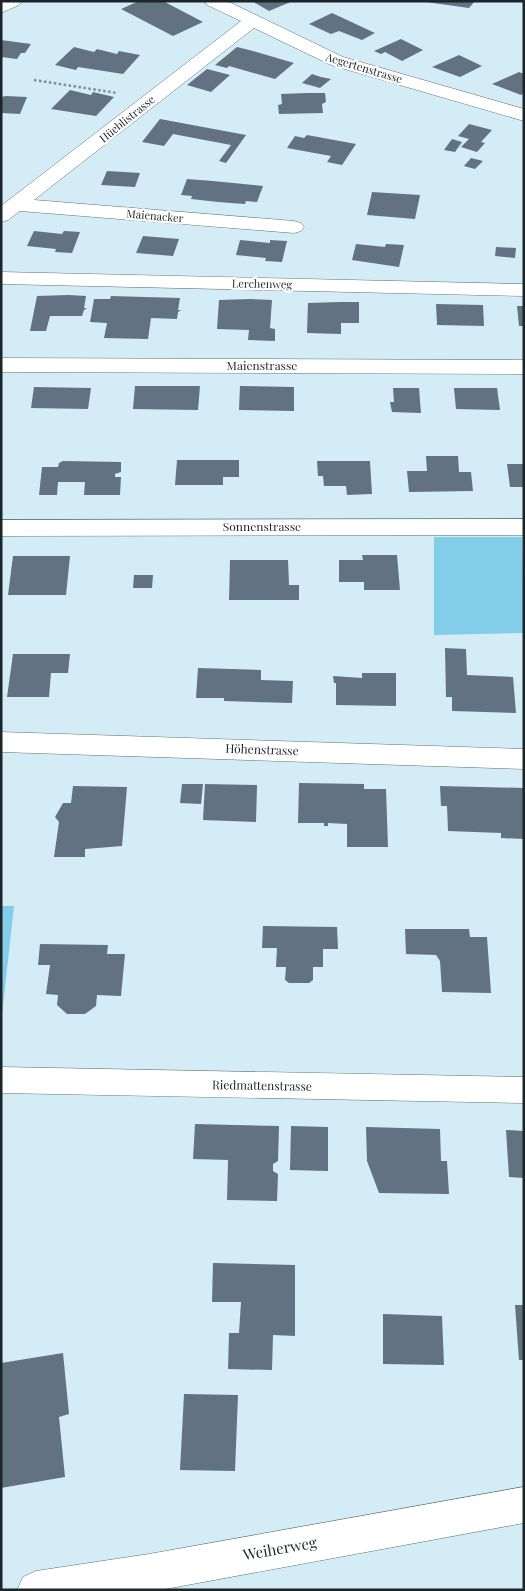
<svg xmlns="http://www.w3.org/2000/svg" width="525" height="1591" font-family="'Playfair Display',serif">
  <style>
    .green { fill: #82cde8 }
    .building { fill: #637280 }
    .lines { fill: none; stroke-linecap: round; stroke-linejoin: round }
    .street-casing { stroke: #5c7179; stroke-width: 1 }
    .path { stroke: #7e8f95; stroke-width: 2.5; stroke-dasharray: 2.5 2.5; stroke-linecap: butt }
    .street { fill: #fff; fill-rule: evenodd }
    .labels { text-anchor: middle; stroke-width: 4.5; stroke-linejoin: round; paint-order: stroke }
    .far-street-label { font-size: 11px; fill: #1c2528; stroke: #fff }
    .street-label { font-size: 12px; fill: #1c2528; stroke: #fff }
    .near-street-label { font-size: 15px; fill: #1c2528; stroke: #fff }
  </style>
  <rect width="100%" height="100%" fill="#d4ecf5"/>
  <g class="green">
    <polygon points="434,537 522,537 524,633 434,635"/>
    <polygon points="1,906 14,906 1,1023"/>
  </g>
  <g class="building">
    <polygon points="139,1 163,1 203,22 173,36 121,9"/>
    <polygon points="252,1 293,1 269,11"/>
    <polygon points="475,1 469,8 426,2 426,1"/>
    <polygon points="332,13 375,33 362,40 339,31 331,34 309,24"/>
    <polygon points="401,39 423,50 402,61 385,52 381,54 374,51"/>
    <polygon points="1,40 31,44 25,53 21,53 17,59 1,57"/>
    <polygon points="74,47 94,52 97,49 117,54 119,51 140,55 123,74 78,67 76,70 55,65"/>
    <polygon points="237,47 253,51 294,63 275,79 229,66 227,68 215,65"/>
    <polygon points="459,55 482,66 460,77 432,67"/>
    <polygon points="207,69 230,75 211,92 187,85"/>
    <polygon points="519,72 524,74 524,93 521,95 492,84"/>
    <polygon points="312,74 321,77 331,79 320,88 302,83"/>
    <polygon points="70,90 91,95 93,92 114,97 96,116 51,109"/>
    <polygon points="307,93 325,93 326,102 322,104 323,113 279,114 278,105 282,104 281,94"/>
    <polygon points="6,96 27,97 20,114 1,113 1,97"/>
    <polygon points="160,119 246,135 226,163 219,161 231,145 173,134 164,146 142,142"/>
    <polygon points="469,124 492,130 481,142 485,143 477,152 461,147 469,139 458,136"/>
    <polygon points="307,135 356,144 342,165 327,162 331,156 287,148 295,136 304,138"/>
    <polygon points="452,139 462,142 455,152 444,150"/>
    <polygon points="471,158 483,161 475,169 464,166"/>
    <polygon points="107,171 140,173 135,187 101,185"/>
    <polygon points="187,179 213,181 263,186 257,202 246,201 245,204 218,202 191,199 192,196 181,195"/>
    <polygon points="372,192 420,195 415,219 367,215"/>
    <polygon points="34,231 62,234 64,231 80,232 72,253 55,252 56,249 27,246"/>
    <polygon points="143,236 179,239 173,256 136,253"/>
    <polygon points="240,240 270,243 270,240 287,241 282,262 265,261 266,258 236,255"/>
    <polygon points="356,244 385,247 386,244 404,245 399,267 352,260"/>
    <polygon points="496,247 516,248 515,258 495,256"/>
    <polygon points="69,295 86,296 84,308 87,308 84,310 82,316 50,316 46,331 30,331 37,296"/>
    <polygon points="111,296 180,298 178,310 181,310 178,312 177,319 151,318 148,339 104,338 107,323 90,322 94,299 110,299"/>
    <polygon points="250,299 272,300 270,328 275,329 275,341 248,340 249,330 217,329 219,300"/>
    <polygon points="339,302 359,302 359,323 341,323 341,334 307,333 308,303"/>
    <polygon points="436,304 483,305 484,326 437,325"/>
    <polygon points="517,306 524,306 524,326 519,326"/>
    <polygon points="135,386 200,386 198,410 133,409"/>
    <polygon points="240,386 294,387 294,411 239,410"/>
    <polygon points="34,387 91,388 88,409 31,408"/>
    <polygon points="393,388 419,388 421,413 392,412 390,402 394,402"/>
    <polygon points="454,388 497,388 500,410 456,409"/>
    <polygon points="426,456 458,456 459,472 471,472 473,491 409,492 407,471 427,471"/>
    <polygon points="177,460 239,460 239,477 223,477 223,485 175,485"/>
    <polygon points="63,461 121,462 121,472 115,474 115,477 121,477 120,495 84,495 85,482 58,482 57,495 39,495 42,467 58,467 59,463"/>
    <polygon points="317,461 370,461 372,494 347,495 346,486 324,486 323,476 318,476"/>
    <polygon points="507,464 524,464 524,487 510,487"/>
    <polygon points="362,555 397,555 400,590 364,590 364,582 339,582 339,560 363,560"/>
    <polygon points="13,556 70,556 66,595 8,595"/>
    <polygon points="230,560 288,560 289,585 299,585 299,600 229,600"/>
    <polygon points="134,575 153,575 152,588 133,588"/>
    <polygon points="445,648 466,649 467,675 513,677 516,713 452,711 452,697 446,697"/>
    <polygon points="13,654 70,654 68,673 51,673 49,697 7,697"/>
    <polygon points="198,668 261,670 261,680 293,681 292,703 224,701 224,698 196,698"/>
    <polygon points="362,673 396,673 396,706 336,705 336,683 334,683 333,676 362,678"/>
    <polygon points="299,783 364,784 364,789 386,789 388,847 347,847 347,824 328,823 328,826 324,826 324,823 298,823"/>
    <polygon points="182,784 203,784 201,804 180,803"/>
    <polygon points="205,784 257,785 256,822 203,820"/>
    <polygon points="73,786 127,787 122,846 85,849 85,857 54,857 59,822 55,817 63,803 71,803"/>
    <polygon points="440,786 524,788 524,839 501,838 501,833 448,831 447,806 441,806"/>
    <polygon points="263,926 337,927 338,949 323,949 323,967 313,967 313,980 309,983 289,983 285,980 286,967 276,967 277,948 262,948"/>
    <polygon points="405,929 469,929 470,937 487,937 491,993 442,992 440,961 436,955 406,954"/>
    <polygon points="40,944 108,945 107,954 125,954 121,996 97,995 96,1006 85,1014 67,1014 57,1005 58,995 46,994 50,965 38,965"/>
    <polygon points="195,1124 279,1126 278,1161 273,1164 273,1171 278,1174 277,1201 227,1200 228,1160 193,1159"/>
    <polygon points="291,1126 328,1127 328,1171 290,1170"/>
    <polygon points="366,1127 440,1129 441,1161 447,1161 449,1194 379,1193 367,1161"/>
    <polygon points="506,1130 524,1131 524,1178 509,1177"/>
    <polygon points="213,1263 295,1265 295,1336 273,1335 272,1370 228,1369 229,1333 239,1333 241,1302 212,1302"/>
    <polygon points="515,1305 524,1305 524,1360 519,1360"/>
    <polygon points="383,1314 442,1316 444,1365 383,1364"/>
    <polygon points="63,1353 69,1414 59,1417 65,1477 1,1488 1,1363"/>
    <polygon points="184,1394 238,1395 235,1471 180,1470"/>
  </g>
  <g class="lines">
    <defs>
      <g id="street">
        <polygon points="1,1 22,1 19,5 1,13"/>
        <polygon points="204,1 227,1 343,57 524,109 524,121 331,65 254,28 34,200 294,221 301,223 304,227 301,231 294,233 20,211 8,220 1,222 1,206 241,21 207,5"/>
        <polygon points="1,272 524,284 524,296 1,284"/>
        <polygon points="1,358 524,360 524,374 1,372"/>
        <polygon points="524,519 524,535 1,536 1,520"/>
        <polygon points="1,732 524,749 524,769 1,752"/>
        <polygon points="1,1067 524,1077 524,1103 1,1093"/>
        <polygon points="524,1487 524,1523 160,1590 17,1590 23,1577 36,1571 149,1554"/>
      </g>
    </defs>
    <use href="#street" class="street-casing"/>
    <polyline class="path" points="34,80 117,93"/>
    <use href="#street" class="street"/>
  </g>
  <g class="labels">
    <g class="far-street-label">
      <text transform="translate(364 68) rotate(17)" y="4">Aegertenstrasse</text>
      <text transform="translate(127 119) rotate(-39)" y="4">Hüeblistrasse</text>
      <text transform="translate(155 216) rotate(5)" y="4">Maienacker</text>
      <text transform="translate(262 284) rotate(1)" y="4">Lerchenweg</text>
    </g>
    <g class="street-label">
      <text x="262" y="370">Maienstrasse</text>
      <text x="262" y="531">Sonnenstrasse</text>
      <text transform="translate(262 750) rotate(2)" y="4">Höhenstrasse</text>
      <text transform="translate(262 1086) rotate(1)" y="4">Riedmattenstrasse</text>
    </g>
    <g class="near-street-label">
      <text transform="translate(280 1549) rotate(-10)" y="5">Weiherweg</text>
    </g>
  </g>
  <rect width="525" height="1591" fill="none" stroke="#1c2528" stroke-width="5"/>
</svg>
